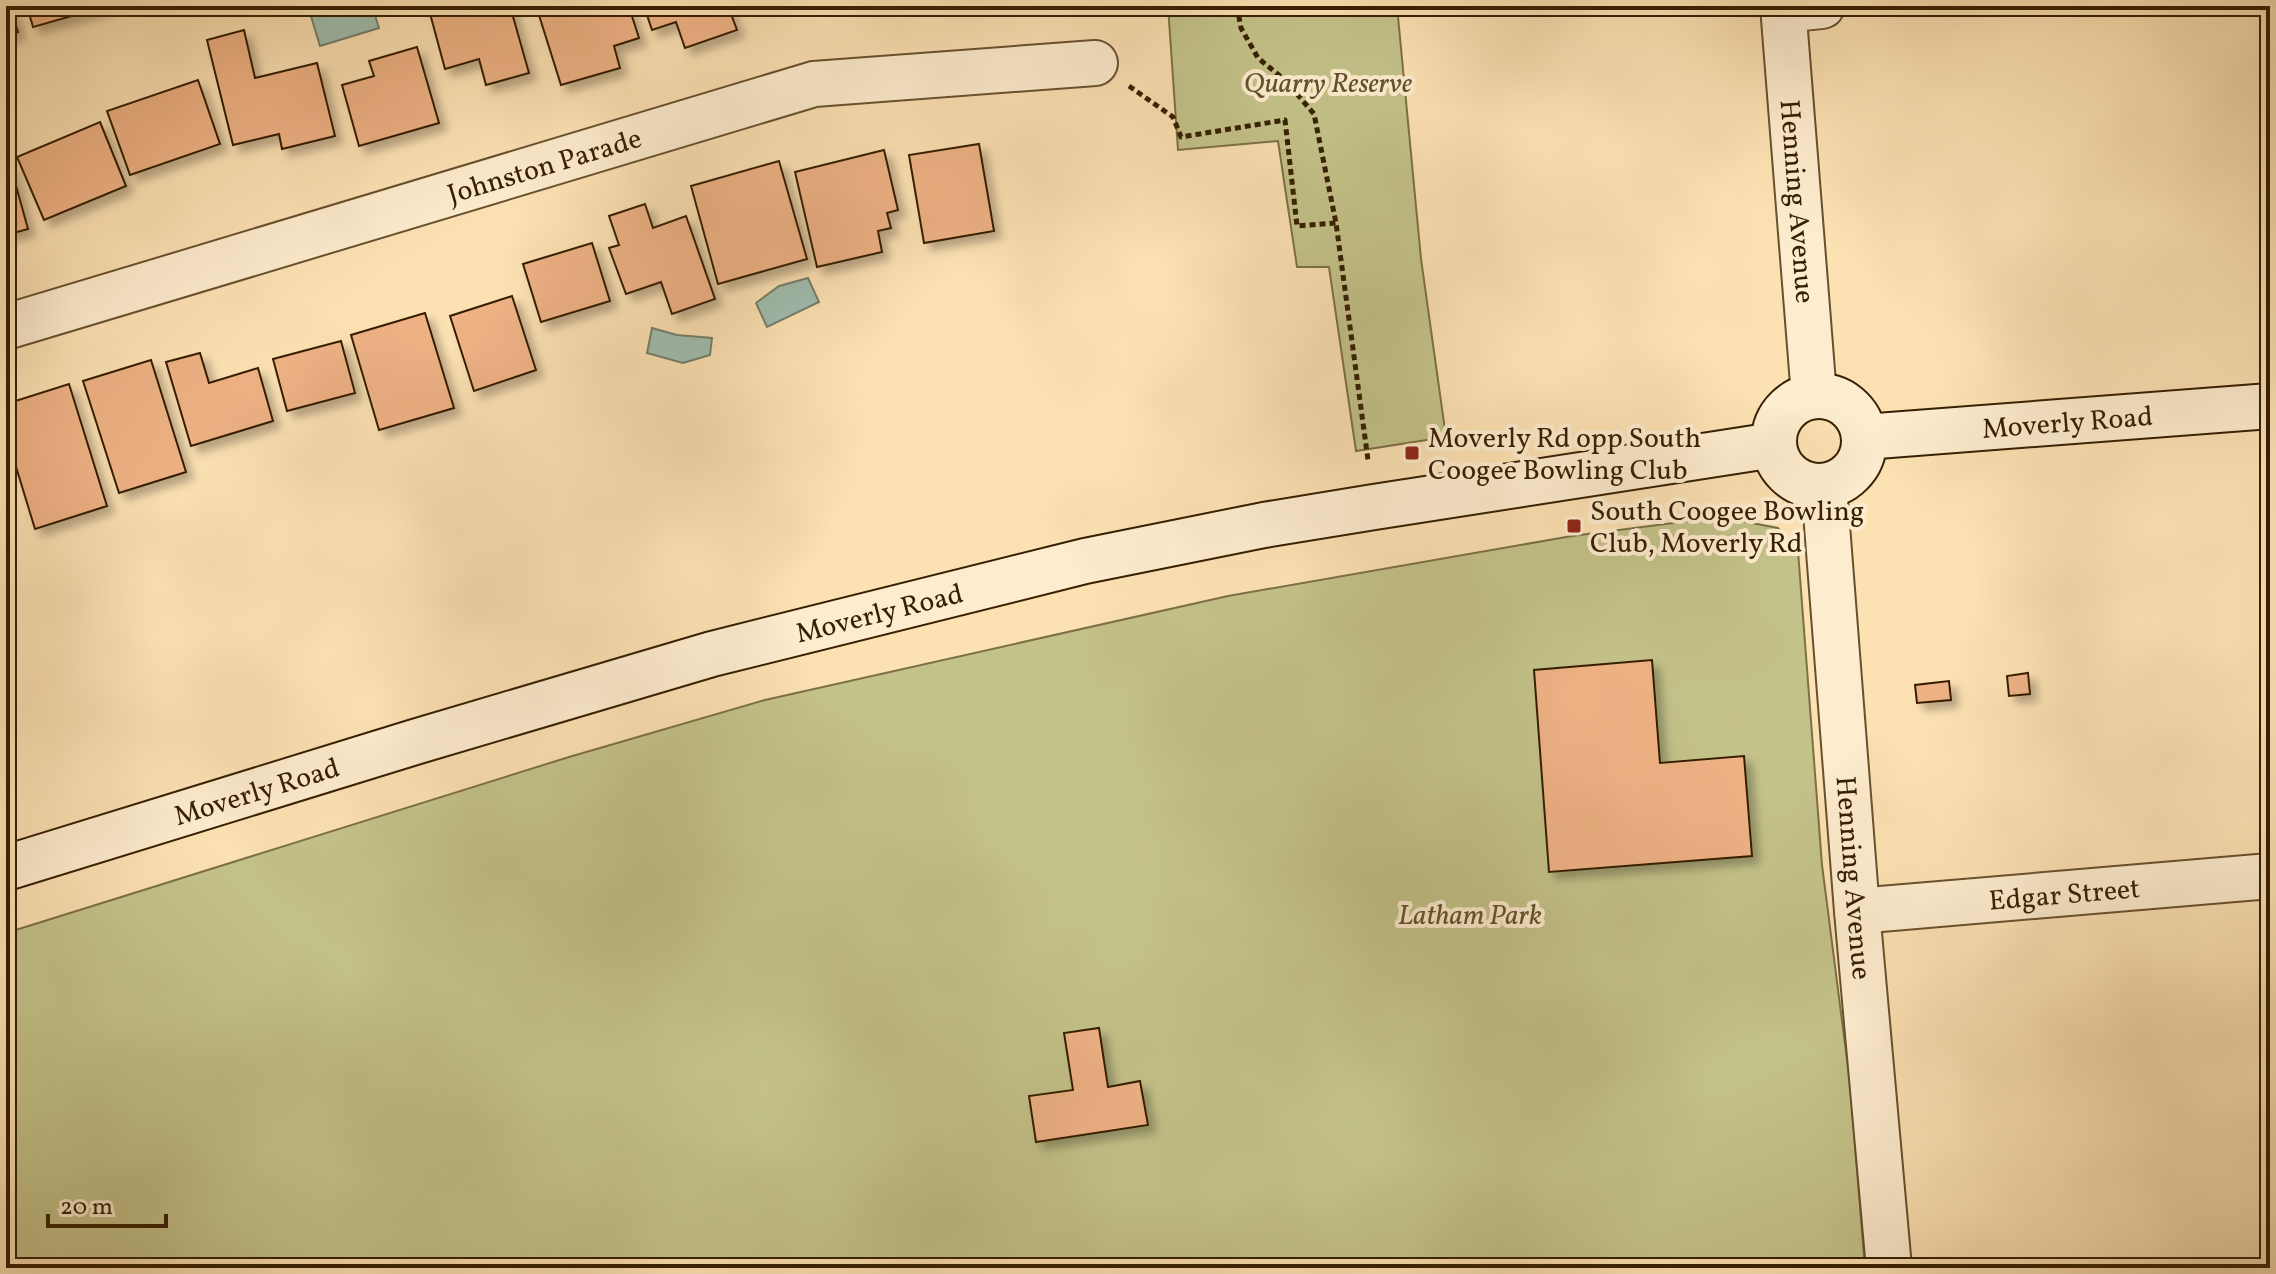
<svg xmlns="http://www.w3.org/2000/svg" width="2276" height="1274" font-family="Vollkorn,serif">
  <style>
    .green { fill: #c3c289; stroke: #7c7046; stroke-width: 2 }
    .water { fill: #9fbdaf; stroke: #757e6a; stroke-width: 2 }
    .building { fill: #edb184; stroke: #361f02; stroke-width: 2; filter: url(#shadow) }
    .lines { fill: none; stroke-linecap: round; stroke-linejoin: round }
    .street-casing { stroke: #68502e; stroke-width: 48 }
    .secondary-casing { stroke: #361f02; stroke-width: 48 }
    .path { stroke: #361f02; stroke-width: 5; stroke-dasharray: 6 4; stroke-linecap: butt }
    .street { stroke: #fdecce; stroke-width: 44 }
    .secondary { stroke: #fdecce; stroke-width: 44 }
    .poi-dot { fill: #8f2418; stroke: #fdecce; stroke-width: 3 }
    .labels { text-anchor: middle; stroke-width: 8; stroke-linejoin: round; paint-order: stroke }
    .park-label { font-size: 28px; font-style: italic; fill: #60502a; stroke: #fdecce }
    .street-label { font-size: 28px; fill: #361f02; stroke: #fdecce }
    .poi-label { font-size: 28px; fill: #361f02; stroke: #fdecce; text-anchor: start }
  </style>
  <defs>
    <filter id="shadow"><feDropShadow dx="7" dy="7" stdDeviation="4" flood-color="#0004"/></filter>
  </defs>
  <rect width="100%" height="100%" fill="#fce1b3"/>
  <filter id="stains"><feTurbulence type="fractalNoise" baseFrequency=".0025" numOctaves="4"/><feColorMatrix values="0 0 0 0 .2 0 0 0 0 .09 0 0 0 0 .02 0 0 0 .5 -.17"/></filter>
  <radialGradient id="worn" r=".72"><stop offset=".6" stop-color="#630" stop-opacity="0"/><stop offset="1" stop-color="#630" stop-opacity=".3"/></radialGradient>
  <g class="green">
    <polygon points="1168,6 1397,6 1421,259 1446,437 1356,451 1329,267 1297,267 1278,141 1178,150"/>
    <polygon points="1720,517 1778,528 1798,551 1822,865 1850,1083 1865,1268 6,1268 6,933 569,757 765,700 1228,596 1572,536"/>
  </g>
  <g class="water">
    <polygon points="332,6 372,6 379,28 320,46 310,13"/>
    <polygon points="808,278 819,302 767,327 756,303 779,286"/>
    <polygon points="652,328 677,335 712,338 710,355 683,363 647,353"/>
  </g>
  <g class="building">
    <polygon points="6,6 10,6 18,32 6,36"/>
    <polygon points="27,6 107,6 33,27"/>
    <polygon points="428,6 510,6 529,73 486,85 479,59 445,69"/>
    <polygon points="559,6 601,6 604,15 629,7 639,38 614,46 620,68 561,85 538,12"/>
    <polygon points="644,6 728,6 737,30 685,48 676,22 652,30"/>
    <polygon points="244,30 255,78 317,63 335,136 282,149 279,134 233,145 207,40"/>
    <polygon points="417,47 439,123 359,146 342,85 374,76 369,61"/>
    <polygon points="198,80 220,144 130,175 107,111"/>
    <polygon points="100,122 126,186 44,220 17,157"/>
    <polygon points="979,144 994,231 924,243 909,155"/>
    <polygon points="884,150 898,210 887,213 891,228 878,231 882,252 817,267 795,172"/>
    <polygon points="779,161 807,259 718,284 691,186"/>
    <polygon points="10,164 28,229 6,235 6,165"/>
    <polygon points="645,204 653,228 686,216 715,299 672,314 661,282 626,294 609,248 619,245 609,216"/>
    <polygon points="592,243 610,301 541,322 523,264"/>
    <polygon points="512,296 536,370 474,391 450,316"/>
    <polygon points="425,313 454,408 379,430 351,335"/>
    <polygon points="341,341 355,393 287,411 273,359"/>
    <polygon points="200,353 209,383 258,368 273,421 191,446 166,362"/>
    <polygon points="151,360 186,472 119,493 83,381"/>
    <polygon points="69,384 107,506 35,529 6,434 6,404"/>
    <polygon points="1652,660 1660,763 1744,756 1752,856 1549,872 1534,670"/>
    <polygon points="2028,673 2030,694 2009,696 2007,676"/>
    <polygon points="1949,681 1951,700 1917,703 1915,685"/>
    <polygon points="1099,1028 1108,1087 1140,1081 1148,1125 1036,1142 1029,1096 1073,1090 1064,1033"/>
  </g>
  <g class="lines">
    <defs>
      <g id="street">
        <path id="s1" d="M1783,6L1814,396"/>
        <polyline points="1783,10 1822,6"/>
        <path id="s2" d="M6,327L814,84L1095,63"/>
        <path id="s3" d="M1824,487L1857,911L1889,1268"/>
        <path id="s4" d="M1857,911L2270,876"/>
      </g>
      <g id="secondary">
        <circle cx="1819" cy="441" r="45"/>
        <path id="s5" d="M1864,437L2270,406"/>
        <path id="s6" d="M6,868L418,741L712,654L1085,561L1264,525L1374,507L1774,445"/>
      </g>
    </defs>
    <use href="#street" class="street-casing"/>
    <use href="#secondary" class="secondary-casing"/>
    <g class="path">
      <polyline points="1237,6 1241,28 1258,58 1286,81 1314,114 1336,223 1368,460"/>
      <polyline points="1129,86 1173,117 1181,137 1285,120 1297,226 1336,223"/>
    </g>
    <use href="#street" class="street"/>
    <use href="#secondary" class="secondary"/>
  </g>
  <g class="poi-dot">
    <rect x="1404" y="445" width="16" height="16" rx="4"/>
    <rect x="1566" y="518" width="16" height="16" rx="4"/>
  </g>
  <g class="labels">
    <g class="park-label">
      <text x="1328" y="92">Quarry Reserve</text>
      <text x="1470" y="924">Latham Park</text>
    </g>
    <g class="street-label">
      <text dy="10" stroke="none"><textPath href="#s2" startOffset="562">Johnston Parade</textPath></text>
      <text dy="10" stroke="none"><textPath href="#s1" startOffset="196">Henning Avenue</textPath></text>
      <text dy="10" stroke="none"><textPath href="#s5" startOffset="204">Moverly Road</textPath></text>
      <text dy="10" stroke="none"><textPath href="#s6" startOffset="910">Moverly Road</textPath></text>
      <text dy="10" stroke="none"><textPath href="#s6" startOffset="262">Moverly Road</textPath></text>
      <text dy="10" stroke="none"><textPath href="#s3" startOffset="392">Henning Avenue</textPath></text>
      <text dy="10" stroke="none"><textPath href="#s4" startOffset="208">Edgar Street</textPath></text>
    </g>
    <g class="poi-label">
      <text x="1428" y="447">Moverly Rd opp South<tspan x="1428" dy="32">Coogee Bowling Club</tspan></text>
      <text x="1590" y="520">South Coogee Bowling<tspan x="1590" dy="32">Club, Moverly Rd</tspan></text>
    </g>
  </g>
  <rect width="2276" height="1274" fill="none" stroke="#fce1b3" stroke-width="32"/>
  <rect x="8" y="8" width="2260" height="1258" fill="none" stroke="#361f02" stroke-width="4"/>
  <rect x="16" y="16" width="2244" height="1242" fill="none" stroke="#361f02" stroke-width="2"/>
  <path d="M48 1214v12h118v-12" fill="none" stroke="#361f02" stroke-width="4"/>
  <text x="60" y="1214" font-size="24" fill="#361f02" stroke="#fdecce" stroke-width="6" paint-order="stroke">20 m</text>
  <rect width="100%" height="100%" filter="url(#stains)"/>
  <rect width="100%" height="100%" fill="url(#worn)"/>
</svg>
